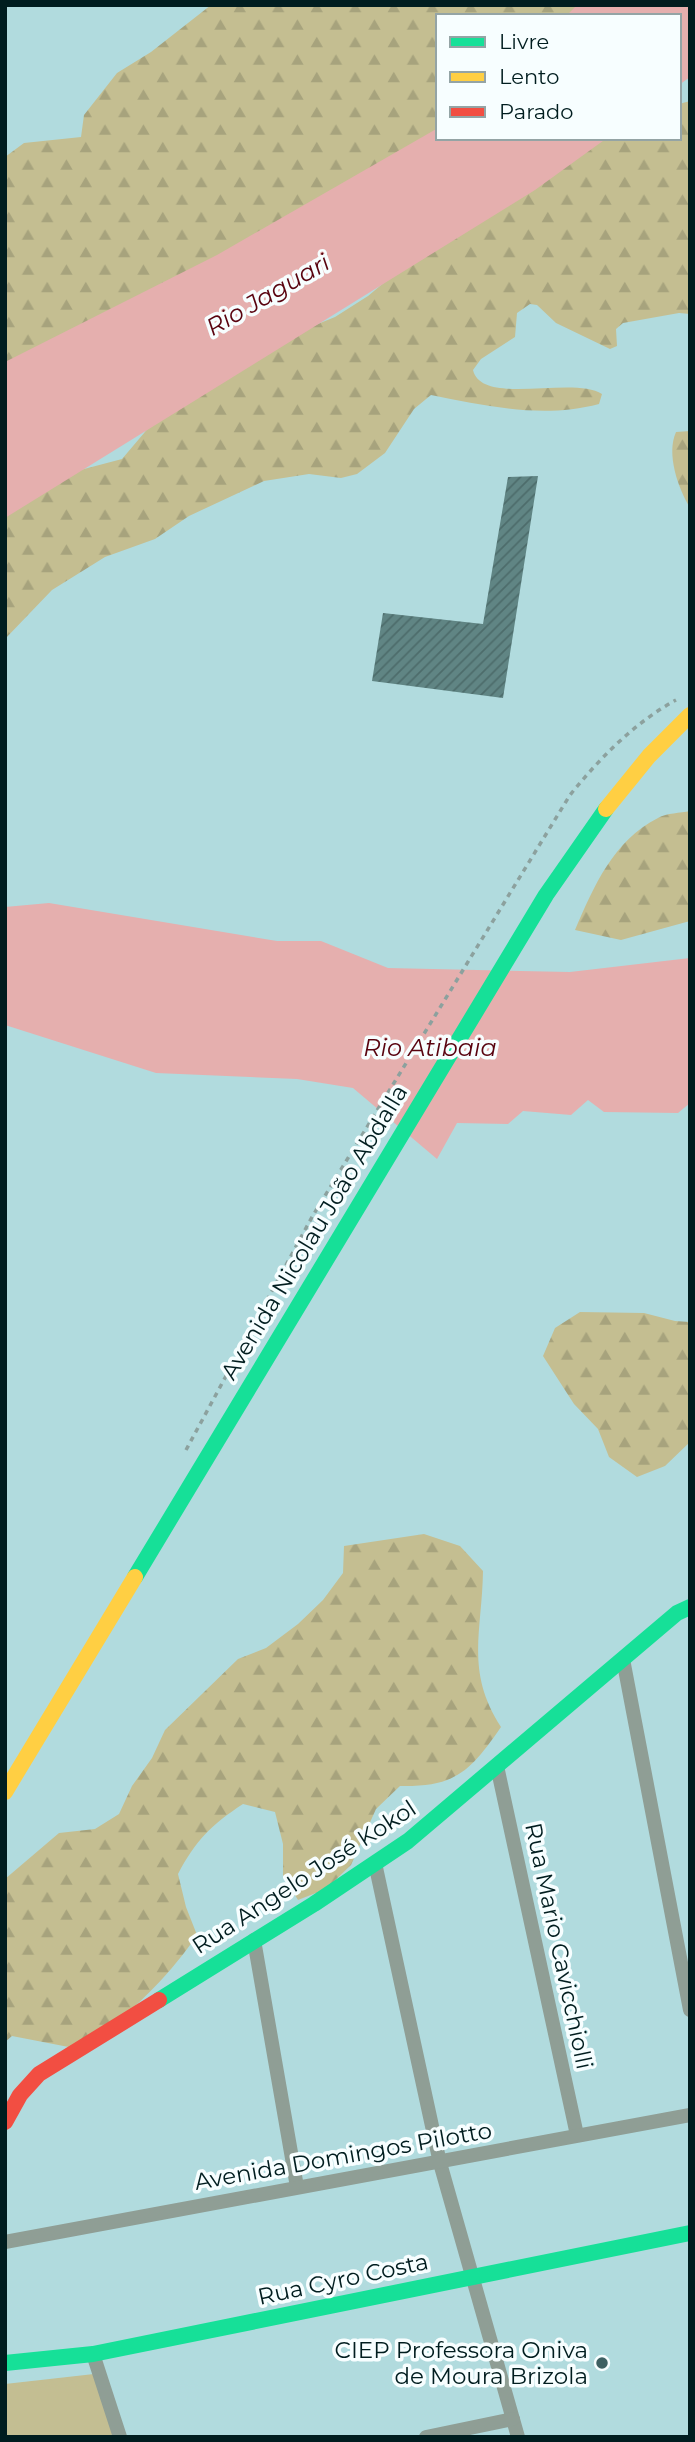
<svg xmlns="http://www.w3.org/2000/svg" width="695" height="2442" font-family="Montserrat,sans-serif">
  <style>
    .green { fill: #c3be92 }
    .forest { fill: url(#forest-firs) }
    .water { fill: #e5afae }
    .building { fill: url(#building-hatch) }
    .lines { fill: none; stroke-linecap: round; stroke-linejoin: round }
    .path { stroke: #8ca19e; stroke-width: 3.5; stroke-dasharray: 5 5; stroke-linecap: butt }
    .street { stroke: #8f9e95; stroke-width: 14 }
    .fast { stroke: #16e098; stroke-width: 16 }
    .slow { stroke: #ffcf43; stroke-width: 16 }
    .jam { stroke: #f24e42; stroke-width: 16 }
    .poi-dot { fill: #3e6062; stroke: #f7feff; stroke-width: 2.5 }
    .labels { text-anchor: middle; stroke-width: 7; stroke-linejoin: round; paint-order: stroke }
    .street-label { font-size: 23px; fill: #001d1f; stroke: #f7feff }
    .poi-label { font-size: 23px; fill: #001d1f; stroke: #f7feff; text-anchor: end }
    .water-label { font-size: 24px; font-style: italic; fill: #59030f; stroke: #f7feff }
  </style>
  <defs>
    <pattern id="forest-firs" width="22" height="20" patternUnits="userSpaceOnUse" patternTransform="scale(1.75)"><rect width="22" height="20" fill="#c4be91"/><path d="M5 1l3.5 6h-7zM16 11l3.5 6h-7z" fill="#a7a37d"/></pattern>
    <pattern id="building-hatch" width="6" height="6" patternUnits="userSpaceOnUse" patternTransform="scale(1.75)"><rect width="6" height="6" fill="#608584"/><path d="M-1 1l2-2M0 6l6-6M5 7l2-2" fill="none" stroke="#4d6c6b"/></pattern>
  </defs>
  <rect width="100%" height="100%" fill="#b1dbde"/>
  <polygon class="green" points="94,2374 115,2437 5,2437 5,2384"/>
  <g class="forest">
    <polygon points="211,5 644,5 633,16 438,16 438,138 5,445 5,157 24,143 81,137 84,115 117,73 151,52"/>
    <path d="M690,101V314L679,313L623,323L616,329L617,346L610,349L556,323L537,305L530,304L517,313L515,337L481,359L473,370C482,407 573,375 602,394L599,404C543,419 486,406 431,395L414,409L385,453L357,474L341,478L309,474L264,481L189,516L155,539L105,557L52,590L5,639V500L69,473L122,459L161,413L266,345L335,317L368,296L417,255L606,138H679V104Z"/>
    <path d="M690,431V508C678,488 666,454 676,432Z"/>
    <path d="M690,811V921L621,940L575,930C594,886 613,841 658,818C667,813 680,813 690,811Z"/>
    <polygon points="580,1312 644,1313 675,1321 690,1322 690,1442 665,1466 637,1477 609,1457 598,1429 574,1404 543,1356 555,1328"/>
    <path d="M424,1534L460,1546L483,1571C482,1633 465,1671 501,1727C470,1772 455,1787 400,1786L376,1809L351,1865L326,1889L298,1900L283,1876V1844L275,1812L243,1804C211,1825 196,1840 178,1874L186,1907L197,1935C168,1978 124,2021 79,2049L12,2036L5,2042V1879L59,1833L95,1829L119,1814L132,1786L152,1758L165,1730L238,1659L266,1648L298,1624L323,1600L343,1573L344,1546Z"/>
  </g>
  <g class="water">
    <polygon points="577,5 690,5 690,77 679,85 679,16 566,16"/>
    <polygon points="438,128 438,138 607,138 535,190 5,518 5,362 217,255"/>
    <polygon points="49,903 277,941 321,941 388,968 570,972 690,958 690,1103 678,1113 604,1112 588,1100 571,1115 523,1111 508,1124 457,1123 437,1159 353,1088 297,1079 156,1073 5,1025 5,907"/>
  </g>
  <polygon class="building" points="538,476 503,698 372,681 383,613 483,624 508,477"/>
  <g class="lines">
    <path class="path" d="M186,1450L312,1217L570,795C600,758 634,723 676,700"/>
    <g class="street">
      <polyline points="623,1659 690,2010"/>
      <polyline points="497,1766 577,2135"/>
      <polyline points="375,1863 440,2163 518,2437"/>
      <polyline points="254,1940 297,2187"/>
      <polyline points="5,2242 690,2115"/>
      <polyline points="93,2354 120,2437"/>
      <polyline points="426,2437 513,2419"/>
    </g>
    <g class="fast">
      <polyline points="135,1577 546,895 606,809"/>
      <polyline points="159,2000 314,1904 408,1841 677,1613 690,1607"/>
      <polyline points="5,2363 93,2354 690,2233"/>
    </g>
    <g class="slow">
      <polyline points="606,809 649,756 690,715"/>
      <polyline points="5,1792 135,1577"/>
    </g>
    <polyline class="jam" points="5,2122 20,2095 39,2074 159,2000"/>
  </g>
  <circle class="poi-dot" cx="602" cy="2363" r="7"/>
  <g class="labels">
    <g class="street-label">
      <text transform="translate(314 1232) rotate(-59)" y="8">Avenida Nicolau João Abdalla</text>
      <text transform="translate(304 1877) rotate(-33)" y="8">Rua Angelo José Kokol</text>
      <text transform="translate(559 1946) rotate(78)" y="8">Rua Mario Cavicchiolli</text>
      <text transform="translate(343 2156) rotate(-10)" y="8">Avenida Domingos Pilotto</text>
      <text transform="translate(343 2279) rotate(-12)" y="8">Rua Cyro Costa</text>
    </g>
    <g class="poi-label">
      <text x="588" y="2358">CIEP Professora Oniva<tspan x="588" dy="26">de Moura Brizola</tspan></text>
    </g>
    <g class="water-label">
      <text transform="translate(268 295) rotate(-30)" y="8">Rio Jaguari</text>
      <text x="430" y="1056">Rio Atibaia</text>
    </g>
  </g>
  <rect width="695" height="2442" fill="none" stroke="#001d1f" stroke-width="14"/>
  <rect x="436" y="14" width="245" height="126" fill="#f7feff" stroke="#94a4a5" stroke-width="2"/>
  <rect x="450" y="37" width="35" height="10" fill="#16e098" stroke="#94a4a5" stroke-width="2"/>
  <text x="499" y="49" font-size="21" fill="#001d1f">Livre</text>
  <rect x="450" y="72" width="35" height="10" fill="#ffcf43" stroke="#94a4a5" stroke-width="2"/>
  <text x="499" y="84" font-size="21" fill="#001d1f">Lento</text>
  <rect x="450" y="107" width="35" height="10" fill="#f24e42" stroke="#94a4a5" stroke-width="2"/>
  <text x="499" y="119" font-size="21" fill="#001d1f">Parado</text>
</svg>
